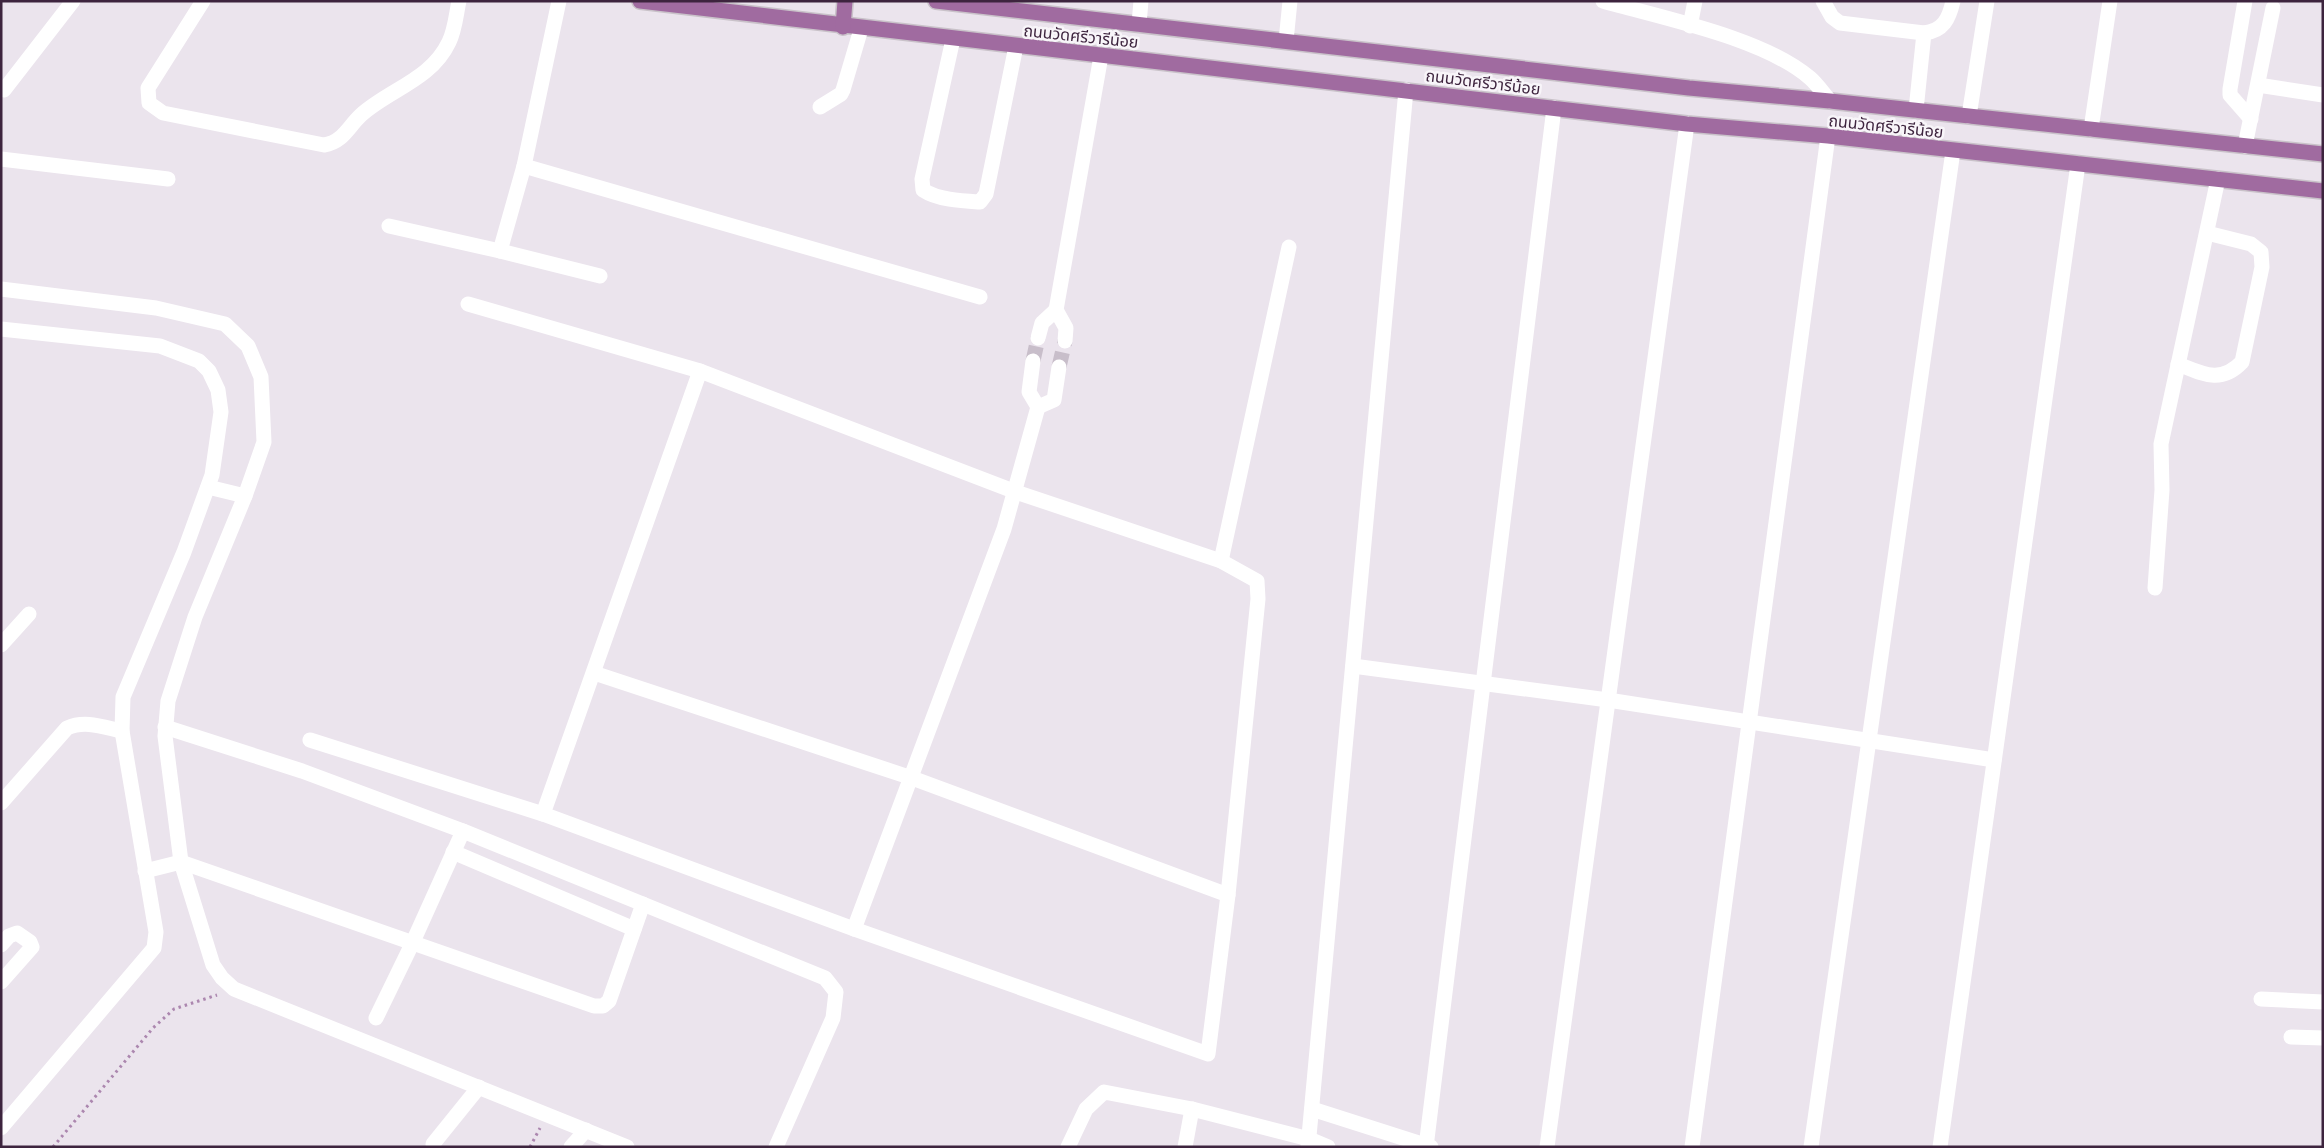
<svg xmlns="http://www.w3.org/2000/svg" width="2324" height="1148" font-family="'Sofia Sans Condensed','Noto Sans Thai',sans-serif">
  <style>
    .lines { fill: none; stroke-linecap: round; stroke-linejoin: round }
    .minor-tunnel { stroke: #c8beca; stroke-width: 15; stroke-dasharray: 15 8; stroke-linecap: butt }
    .major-casing { stroke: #c9c2c9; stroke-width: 18 }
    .path { stroke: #ac87af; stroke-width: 3; stroke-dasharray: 2.5 4; stroke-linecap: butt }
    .minor { stroke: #fff; stroke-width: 15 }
    .major { stroke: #a06ba0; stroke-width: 15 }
    .labels { text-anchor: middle; stroke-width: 5; stroke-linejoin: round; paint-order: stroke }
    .street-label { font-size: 16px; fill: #3d243e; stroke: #f8f5f9 }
  </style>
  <rect width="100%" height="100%" fill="#ebe4ed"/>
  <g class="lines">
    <g class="minor-tunnel">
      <polyline points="1033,361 1038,338"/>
      <polyline points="1059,367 1065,341"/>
    </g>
    <defs>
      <g id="major">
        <polyline points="640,1 1687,124 1828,136 2323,191"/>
        <polyline points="936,1 1689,88 1830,101 2323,154"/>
        <polyline points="843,27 845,1"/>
      </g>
    </defs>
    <use href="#major" class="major-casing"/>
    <g class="path">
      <polyline points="53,1147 153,1028 174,1009 217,995"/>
      <polyline points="530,1147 540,1128"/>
    </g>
    <g class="minor">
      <path d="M203,1L148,88L149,103L163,113L324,145C343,142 348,127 361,115C390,89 431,80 449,42C455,30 456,15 459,1"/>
      <path d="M1603,1C1662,18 1764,38 1810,78C1817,84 1823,93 1830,101"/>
      <path d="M1823,1L1832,17L1840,23L1924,33C1943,31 1949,19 1953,1"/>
      <polyline points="2245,1 2230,89 2230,95 2251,119"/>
      <polyline points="1139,24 1141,1"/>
      <polyline points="1690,26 1695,1"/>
      <path d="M953,39L922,179L923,190C938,200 962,201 980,202L986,194L1016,46"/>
      <polyline points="1286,41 1290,1"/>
      <polyline points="2258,85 2323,95"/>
      <polyline points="4,90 73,1"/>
      <polyline points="820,107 841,94 843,90 861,29"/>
      <polyline points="1916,110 1924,33"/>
      <polyline points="1969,116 1987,1"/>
      <polyline points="2091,129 2110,1"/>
      <polyline points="2245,146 2273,8"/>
      <polyline points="1,159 168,179"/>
      <polyline points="524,166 980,297"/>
      <polyline points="389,226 500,251 600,276"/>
      <polyline points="500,251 524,166 559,1"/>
      <polyline points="1,289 156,308 225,324 248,346 261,377 264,442 245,496 195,617 168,701 165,736 181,862 213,965 222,978 234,989 627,1147"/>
      <polyline points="468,304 700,371"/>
      <polyline points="1056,310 1101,56"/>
      <polyline points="1,329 160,346 199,361 209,371 218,390 221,412 212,475 184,552 123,697 122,731 156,932 154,948 1,1128"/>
      <polyline points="1038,338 1042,323 1056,310 1066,328 1065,341"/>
      <polyline points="1033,361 1029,392 1038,407 1054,400 1059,367"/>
      <path d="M2178,364C2203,374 2221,384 2242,362L2262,267L2261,252L2251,244L2207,233"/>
      <polygon points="700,371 1016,492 1221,561 1257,581 1258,599 1228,895 1208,1054 854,929 543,814"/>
      <polyline points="208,487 245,496"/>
      <polyline points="1221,561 1289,247"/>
      <polyline points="2155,588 2162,490 2161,444 2218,179"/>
      <polyline points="1,645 29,614"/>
      <polyline points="1353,666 1608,700 1994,760"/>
      <polyline points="594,673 912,778 1228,895"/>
      <polyline points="165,727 302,771 463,831 825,978 836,992 833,1018 776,1147"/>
      <polyline points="310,740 543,814"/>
      <path d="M1,803L67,728C85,720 103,727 122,731"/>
      <polyline points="453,852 634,929"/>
      <polyline points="145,871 181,862 594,1006 603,1006 609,1001 643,904"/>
      <polyline points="854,929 1004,529 1038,407"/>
      <polyline points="1,945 9,936 17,933 30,942 32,947 1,982"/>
      <polyline points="2261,999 2323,1002"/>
      <polyline points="376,1018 412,944 463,831"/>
      <polyline points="2291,1037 2323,1038"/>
      <polyline points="1312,1109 1431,1147"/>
      <polyline points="433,1144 479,1087"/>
      <polyline points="571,1147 586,1130"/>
      <polyline points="1068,1147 1086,1109 1104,1092 1192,1109 1309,1139 1328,1147"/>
      <polyline points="1185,1147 1192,1109"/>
      <polyline points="1308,1147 1406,90"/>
      <polyline points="1426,1147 1554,108"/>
      <polyline points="1547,1147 1687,124"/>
      <polyline points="1692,1147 1828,136"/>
      <polyline points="1811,1147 1953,151"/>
      <polyline points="1940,1147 2078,164"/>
    </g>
    <use href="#major" class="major"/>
  </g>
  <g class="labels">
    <g class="street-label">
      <text transform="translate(1081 36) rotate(6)" y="6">ถนนวัดศรีวารีน้อย</text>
      <text transform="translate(1483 82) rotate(7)" y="6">ถนนวัดศรีวารีน้อย</text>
      <text transform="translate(1886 126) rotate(6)" y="6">ถนนวัดศรีวารีน้อย</text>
    </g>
  </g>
  <rect width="2324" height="1148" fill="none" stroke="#3d243e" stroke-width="5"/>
</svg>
